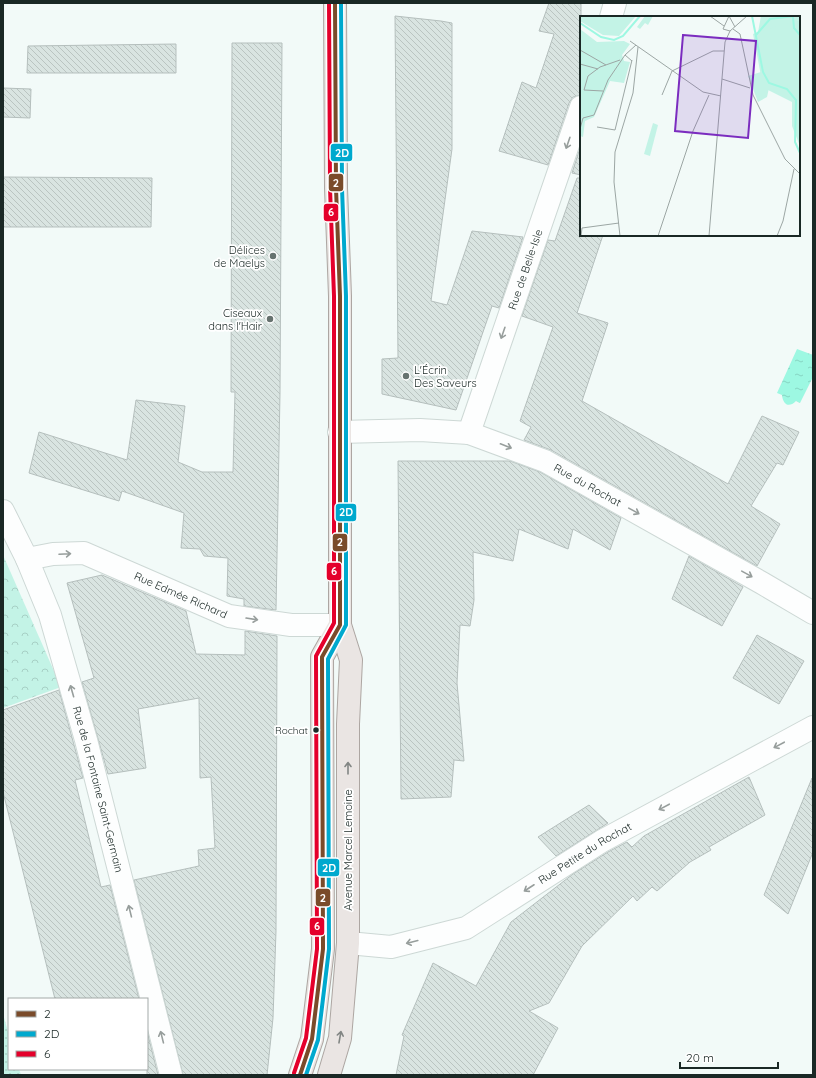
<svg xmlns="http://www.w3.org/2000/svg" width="816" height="1078" font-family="Quicksand,sans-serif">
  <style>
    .grass { fill: url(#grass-dots) }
    .park { fill: url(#park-crowns) }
    .water { fill: url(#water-ripples) }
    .building { fill: url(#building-back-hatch); stroke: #b5bfbd }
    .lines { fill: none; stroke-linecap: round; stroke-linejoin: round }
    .minor-casing { stroke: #cdd8d5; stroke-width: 24 }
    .major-casing { stroke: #ada6a2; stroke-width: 24 }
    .minor { stroke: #fdfefe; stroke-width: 22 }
    .major { stroke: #eae5e3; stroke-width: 22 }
    .bus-1-casing { stroke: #fff; stroke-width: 7 }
    .bus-2-casing { stroke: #fff; stroke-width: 7 }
    .bus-3-casing { stroke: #fff; stroke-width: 7 }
    .bus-1 { stroke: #7a4b2a; stroke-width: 4 }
    .bus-2 { stroke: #00a9ce; stroke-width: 4 }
    .bus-3 { stroke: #e4002b; stroke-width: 4 }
    .oneway { stroke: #979e9c }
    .oneway2 { stroke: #828684 }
    .poi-dot { fill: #66726f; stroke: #fff; stroke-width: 1.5 }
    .bus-dot { fill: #1a2825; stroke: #fff; stroke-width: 1.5 }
    .labels { text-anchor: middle; stroke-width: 3.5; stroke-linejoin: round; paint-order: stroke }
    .bus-label { font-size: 10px; fill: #1a2825; stroke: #fff; text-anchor: end }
    .poi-label { font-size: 11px; fill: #1a2825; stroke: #fff; text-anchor: end }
    .street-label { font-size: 11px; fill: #1a2825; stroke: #fff }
    .inset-river { fill: none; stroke: #9df8e2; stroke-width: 2 }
    .inset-road { fill: none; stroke: #9ca6a4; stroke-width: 1 }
    .view { fill: #7b2cbf; fill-opacity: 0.15; stroke: #7b2cbf; stroke-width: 2 }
    .inset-edge { fill: none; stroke: #1a2825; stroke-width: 2 }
    .line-badge { stroke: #fff; stroke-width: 1.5 }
    .badge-label { font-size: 11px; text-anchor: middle; font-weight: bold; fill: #fff }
  </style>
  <defs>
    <pattern id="grass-dots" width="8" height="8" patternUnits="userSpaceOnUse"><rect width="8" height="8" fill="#c3f3e6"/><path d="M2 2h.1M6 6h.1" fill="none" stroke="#a7d0c5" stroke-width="1.8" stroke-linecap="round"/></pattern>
    <pattern id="park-crowns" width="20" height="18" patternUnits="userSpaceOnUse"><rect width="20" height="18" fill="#c3f3e6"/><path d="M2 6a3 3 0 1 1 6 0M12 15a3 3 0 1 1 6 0" fill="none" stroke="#a7d0c5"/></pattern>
    <pattern id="water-ripples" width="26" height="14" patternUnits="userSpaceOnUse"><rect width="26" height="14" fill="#9df8e2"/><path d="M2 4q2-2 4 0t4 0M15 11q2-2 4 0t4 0" fill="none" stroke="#87d5c2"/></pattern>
    <pattern id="building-back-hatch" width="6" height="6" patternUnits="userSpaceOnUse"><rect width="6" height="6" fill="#d9e4e1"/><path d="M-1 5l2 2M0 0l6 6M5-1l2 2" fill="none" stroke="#bac4c1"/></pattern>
  </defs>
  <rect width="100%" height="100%" fill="#f2faf8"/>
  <polygon class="grass" points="3,1014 9,1035 9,1069 19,1069 21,1075 3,1075"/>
  <polygon class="park" points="3,555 61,687 3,708"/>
  <path class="water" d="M797,349L813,355V377L800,403L796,401C789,408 783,405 782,395L777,393Z"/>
  <g class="building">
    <polygon points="549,3 581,3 581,95 573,97 569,103 548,165 499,151 522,82 536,88 554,34 539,31"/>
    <polygon points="395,16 441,21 452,23 452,149 431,301 447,305 472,231 523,237 499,308 492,306 456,410 382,394 382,359 398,358"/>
    <polygon points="232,43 282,43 280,393 276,610 244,606 244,599 227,596 228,558 204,556 200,549 181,548 184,513 122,491 119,501 29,473 39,432 127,460 136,400 185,406 178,462 202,472 233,472 235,392 231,392"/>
    <polygon points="176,44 176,73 27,73 28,46"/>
    <polygon points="3,88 31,89 30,118 3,117"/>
    <polygon points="581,145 581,175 572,173"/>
    <polygon points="3,177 152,178 151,227 3,227"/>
    <polygon points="577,178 581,178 581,235 603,235 577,313 608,323 582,401 728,484 762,416 799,432 783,465 777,463 751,506 780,524 757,566 551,450 524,440 531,427 520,421 553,327 522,316 548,240 555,241"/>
    <polygon points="398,461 510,461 540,472 621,518 610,550 573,529 568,549 519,529 513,561 473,552 474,600 470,626 460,625 457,683 464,761 454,760 451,797 401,799"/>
    <polygon points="689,556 743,587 722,626 672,599"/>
    <polygon points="102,575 186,611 196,654 245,655 245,631 277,636 276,931 273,1018 267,1075 183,1075 134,880 199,866 198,850 215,848 211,777 200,778 199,698 138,709 146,768 108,774 82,682 94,678 67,583"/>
    <polygon points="757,635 804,661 779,704 733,678"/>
    <polygon points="59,690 83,778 75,780 101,887 110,885 139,999 55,999 3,792 3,710"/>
    <polygon points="749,777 765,815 709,847 711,850 690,862 657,891 652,887 637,901 633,896 582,946 549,1003 529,1011 558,1028 533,1075 396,1075 404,1036 402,1035 433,963 476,986 511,922 573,874 608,852 627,842 632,847 644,836"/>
    <polygon points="812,778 813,852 788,914 764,895"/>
    <polygon points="589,805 608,823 556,856 538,837"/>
    <polygon points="147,1031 158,1075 147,1075"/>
  </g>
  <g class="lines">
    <defs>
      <g id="minor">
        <polyline points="611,17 615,3"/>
        <path id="s1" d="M339,432L420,430L469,433L545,461L762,583L813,613"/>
        <path id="s2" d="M469,433L581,107"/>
        <path id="s3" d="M3,511L27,559L50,615L86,740L171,1075"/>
        <path id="s4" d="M27,559L53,554L84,553L229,616L291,625H340"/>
        <path id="s5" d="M348,943L391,947L466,928L602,841L813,727"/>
      </g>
      <g id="major">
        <polyline points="300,1075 312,1039 323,949 322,657 340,625"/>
        <polyline points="329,1075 340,1038 348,943 348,724 351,660 340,625 340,296 336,188 335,3"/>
      </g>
    </defs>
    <use href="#minor" class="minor-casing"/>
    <use href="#major" class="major-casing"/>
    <use href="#minor" class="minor"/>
    <use href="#major" class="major"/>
    <defs>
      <polyline id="bus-1" points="300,1075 312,1039 323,949 322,657 340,625 340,296 336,188 335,3"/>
      <polyline id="bus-2" points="306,1075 318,1040 329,949 328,659 346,625 346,296 342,188 341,3"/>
      <polyline id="bus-3" points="294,1073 306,1038 317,949 316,656 334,623 334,296 330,188 329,3"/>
    </defs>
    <use href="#bus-1" class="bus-1-casing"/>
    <use href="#bus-2" class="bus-2-casing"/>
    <use href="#bus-3" class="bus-3-casing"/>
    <use href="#bus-1" class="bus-1"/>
    <use href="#bus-2" class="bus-2"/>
    <use href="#bus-3" class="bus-3"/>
  </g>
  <defs><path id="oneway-shaft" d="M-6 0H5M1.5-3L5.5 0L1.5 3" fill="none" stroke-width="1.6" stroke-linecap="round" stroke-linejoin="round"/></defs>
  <g class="oneway">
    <use href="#oneway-shaft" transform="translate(568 143) rotate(109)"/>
    <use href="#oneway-shaft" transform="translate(503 333) rotate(109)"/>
    <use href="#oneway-shaft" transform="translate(506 446) rotate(21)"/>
    <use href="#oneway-shaft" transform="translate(634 511) rotate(29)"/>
    <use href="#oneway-shaft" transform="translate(65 554) rotate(-3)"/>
    <use href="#oneway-shaft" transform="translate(747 574) rotate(29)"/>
    <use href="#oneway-shaft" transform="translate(252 619) rotate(9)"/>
    <use href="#oneway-shaft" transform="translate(72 691) rotate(-106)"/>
    <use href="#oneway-shaft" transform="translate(779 745) rotate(152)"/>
    <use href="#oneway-shaft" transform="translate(664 807) rotate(152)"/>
    <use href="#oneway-shaft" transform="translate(529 888) rotate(147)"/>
    <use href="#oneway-shaft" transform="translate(130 911) rotate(-104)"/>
    <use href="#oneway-shaft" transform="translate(412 942) rotate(166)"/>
    <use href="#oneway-shaft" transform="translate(162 1037) rotate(-104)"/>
  </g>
  <g class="oneway2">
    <use href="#oneway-shaft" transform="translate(348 768) rotate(-90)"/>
    <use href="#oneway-shaft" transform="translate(340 1037) rotate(-80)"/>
  </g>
  <g class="poi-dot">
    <circle cx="273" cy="256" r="4"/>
    <circle cx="270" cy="319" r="4"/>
    <circle cx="406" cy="376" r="4"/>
  </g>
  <circle class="bus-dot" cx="316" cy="730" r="3.5"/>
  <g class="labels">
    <g class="bus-label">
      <text x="308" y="734">Rochat</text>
    </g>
    <g class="poi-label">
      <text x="265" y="254">Délices<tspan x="265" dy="13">de Maelys</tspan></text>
      <text x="262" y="317">Ciseaux<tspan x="262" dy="13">dans l'Hair</tspan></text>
      <text x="414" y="374" text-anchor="start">L'Écrin<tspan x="414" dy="13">Des Saveurs</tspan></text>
    </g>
    <g class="street-label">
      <text dy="4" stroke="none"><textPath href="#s2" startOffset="173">Rue de Belle-Isle</textPath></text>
      <text dy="4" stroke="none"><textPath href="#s1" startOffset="260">Rue du Rochat</textPath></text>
      <text dy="4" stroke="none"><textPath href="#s4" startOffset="163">Rue Edmée Richard</textPath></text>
      <text dy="4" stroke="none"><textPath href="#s3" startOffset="295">Rue de la Fontaine Saint-Germain</textPath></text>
      <text transform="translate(348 850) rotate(-90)" y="4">Avenue Marcel Lemoine</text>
      <text dy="4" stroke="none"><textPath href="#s5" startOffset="261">Rue Petite du Rochat</textPath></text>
    </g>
  </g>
  <g transform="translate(580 16)">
    <rect width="220" height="220" fill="#f2faf8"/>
    <path d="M65,0H73L68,9L65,7L60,13L57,11ZM220,4V130L212,110V86L188,74L181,60L173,18L194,9Z" fill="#c3f3e6"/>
    <path d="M181,0H220V4L178,16Z" fill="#c3f3e6"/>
    <path d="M0,0H56L39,20L23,19L0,5ZM0,13L17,26L44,25L50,28L42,39L44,45L50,46L44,67L30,65L14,101L5,105L3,121L0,120ZM181,56L189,72L187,81L178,86L168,60Z" fill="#c3f3e6"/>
    <path d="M73,107L78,109L70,140L64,138Z" fill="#c3f3e6"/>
    <path class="inset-river" d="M172,0L183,56L189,67L207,73L216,84L215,126L220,137M213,1L214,12L220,19M0,7L21,21L34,24L43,20L60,0M176,19L190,3L214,0"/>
    <path class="inset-road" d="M130,0L144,10M149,0L143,13L150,15M149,0L155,11M153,13L160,18L173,79L205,143L220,158M50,25L123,76L141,80M0,34L26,49M52,45L45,39L56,29M0,48L18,53M142,63L170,72M23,75L4,74L8,60L20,51L40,44M82,79L92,55L133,35H144M17,111L35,114M0,113L3,102L14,99L28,64L45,39M35,114L52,44M1,220L2,212L39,207M40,220L34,166L35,136L53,77L58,31M78,220L113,115L129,79M129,220L145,26L150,15L167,0M197,220L203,205L214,153"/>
    <path class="view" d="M103,19L176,25L168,122L95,115Z"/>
    <rect width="220" height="220" class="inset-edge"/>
  </g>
  <g class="line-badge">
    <rect x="330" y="143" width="23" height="19" rx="4" fill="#00a9ce"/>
    <rect x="328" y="173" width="16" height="19" rx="4" fill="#7a4b2a"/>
    <rect x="323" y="203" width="16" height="19" rx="4" fill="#e4002b"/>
    <rect x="335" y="503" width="22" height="19" rx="4" fill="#00a9ce"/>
    <rect x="332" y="533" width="16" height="19" rx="4" fill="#7a4b2a"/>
    <rect x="326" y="562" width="16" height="19" rx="4" fill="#e4002b"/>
    <rect x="317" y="858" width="23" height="19" rx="4" fill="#00a9ce"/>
    <rect x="315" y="888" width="16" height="19" rx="4" fill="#7a4b2a"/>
    <rect x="309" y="917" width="16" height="19" rx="4" fill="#e4002b"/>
  </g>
  <g class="badge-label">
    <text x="342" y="157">2D</text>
    <text x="336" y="187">2</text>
    <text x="331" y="216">6</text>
    <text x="346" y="516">2D</text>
    <text x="340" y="546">2</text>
    <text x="334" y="575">6</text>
    <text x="329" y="872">2D</text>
    <text x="323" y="902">2</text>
    <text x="317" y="930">6</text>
  </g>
  <rect width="816" height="1078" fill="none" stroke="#1a2825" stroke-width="8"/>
  <rect x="8" y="998" width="140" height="72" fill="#ffffff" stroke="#a3a9a8"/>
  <rect x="16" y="1011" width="20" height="6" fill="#7a4b2a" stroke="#a3a9a8"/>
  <text x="44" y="1018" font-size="12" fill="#1a2825">2</text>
  <rect x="16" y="1031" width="20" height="6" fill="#00a9ce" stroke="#a3a9a8"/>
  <text x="44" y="1038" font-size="12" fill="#1a2825">2D</text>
  <rect x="16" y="1051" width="20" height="6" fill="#e4002b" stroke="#a3a9a8"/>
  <text x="44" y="1058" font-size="12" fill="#1a2825">6</text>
  <path d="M680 1062v6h98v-6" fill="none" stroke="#1a2825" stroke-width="2"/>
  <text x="686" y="1062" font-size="12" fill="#1a2825" stroke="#ffffff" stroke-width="3" paint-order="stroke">20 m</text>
</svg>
